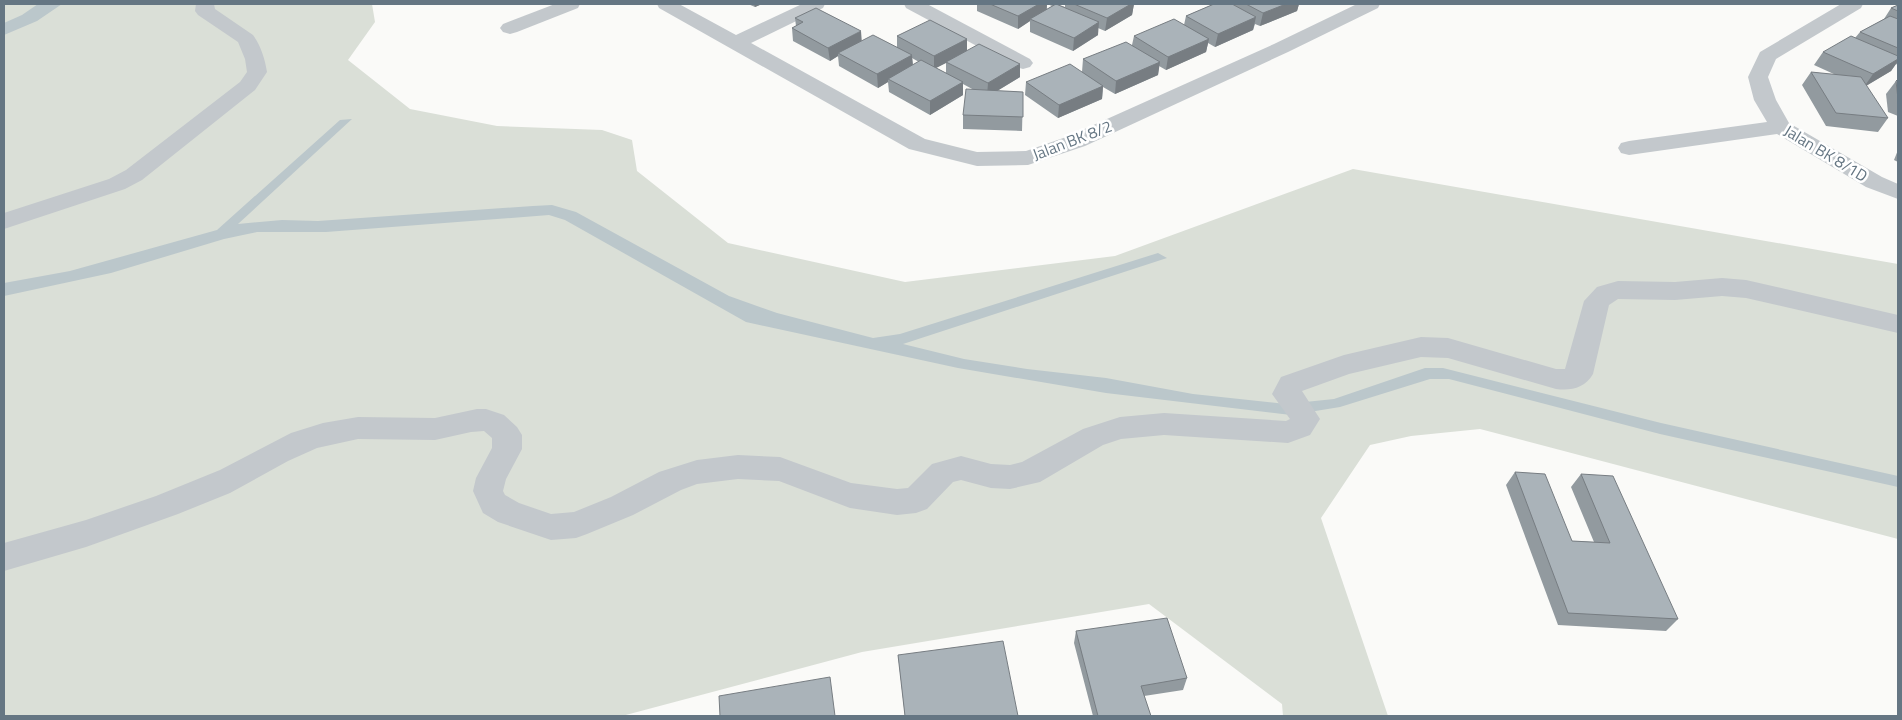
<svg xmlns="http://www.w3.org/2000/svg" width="1902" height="720" font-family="'Titillium Web',sans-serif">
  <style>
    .green { fill: #dadfd7 }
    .water { fill: #bbc7cb }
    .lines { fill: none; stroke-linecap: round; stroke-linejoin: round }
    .minor { fill: #c3c8cc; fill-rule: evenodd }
    .wall { fill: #929a9f; fill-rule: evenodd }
    .shaded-wall { fill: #777d82 }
    .building { fill: #aab3b9; stroke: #777d82 }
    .labels { text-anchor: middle; stroke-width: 5; stroke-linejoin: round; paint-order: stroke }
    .far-street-label { font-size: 16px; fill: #657683; stroke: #fff }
  </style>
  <rect width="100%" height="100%" fill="#fafaf8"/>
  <polygon class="green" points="4,4 372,4 375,22 348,60 410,109 497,126 602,130 632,140 637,171 728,243 905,282 1115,256 1353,169 1898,264 1898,539 1480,429 1411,436 1370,445 1321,518 1388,716 1283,716 1282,704 1149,604 862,652 622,716 4,716"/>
  <g class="water">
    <polygon points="38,4 62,4 37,21 4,35 4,23 22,15"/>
    <polygon points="352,119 238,224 282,220 318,221 533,206 552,205 576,212 729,296 777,313 873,338 900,334 1158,253 1167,258 903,344 964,359 1027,369 1106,378 1193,394 1286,404 1334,399 1425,368 1443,368 1661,423 1898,476 1898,487 1660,434 1449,379 1430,379 1340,407 1291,415 1106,393 958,368 746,322 565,220 549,215 326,232 257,232 224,239 111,273 4,296 4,283 70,271 217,230 340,120"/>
  </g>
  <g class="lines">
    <g class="minor">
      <path d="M196,4H214L215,9L253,35C261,46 265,59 267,72L255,90L142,180L125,189L4,229V213L109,179L126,170L240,82L247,72L245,59L238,42L198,15L195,11Z"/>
      <polygon points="555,4 580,4 578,8 517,32 510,34 503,32 500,28 503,24"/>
      <polygon points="657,4 679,4 736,35 802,4 825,4 823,8 751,43 925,139 977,152 1026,151 1069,136 1274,44 1357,4 1380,4 1378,8 1288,52 1085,146 1028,165 977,166 909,149 659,8"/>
      <polygon points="904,4 927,4 1030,59 1033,63 1030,67 1023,69 1016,67 906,8"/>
      <polygon points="1841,4 1863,4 1861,8 1776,59 1768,77 1776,100 1789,123 1882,177 1898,184 1898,199 1866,187 1777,134 1629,155 1621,153 1618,148 1621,143 1629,141 1767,122 1754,100 1748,77 1760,52"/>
      <path d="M1722,278L1746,280L1898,315V333L1746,298L1722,296L1675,300L1618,299L1609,305L1593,374C1585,388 1571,391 1556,389L1448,358L1421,357L1349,374L1302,391L1320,419L1310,435L1288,443L1164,435L1121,439L1103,445L1040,482L1010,489L991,488L961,480L953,482L927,509L916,513L897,515L850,508L779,481L738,479L697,484L681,490L633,515L587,534L576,538L551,540L498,522L483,513L473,491L476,478L492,448V438L484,431L471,432L435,440L358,439L317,448L288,461L230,493L178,514L86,547L4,571V543L86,520L156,496L220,470L291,433L323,423L358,417L435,418L477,409H486L504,415L517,427L522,435V449L506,479L503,491L505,495L519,503L551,514L574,512L611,497L659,472L697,460L738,455L780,457L851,483L897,489L908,488L932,464L961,456L991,464L1010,465L1022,462L1083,429L1120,417L1164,413L1286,421L1290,419L1272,394L1281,377L1344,355L1421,337L1448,338L1556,369H1565L1584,301L1597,287L1618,281L1675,282Z"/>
    </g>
  </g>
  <g class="wall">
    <polygon points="748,4 762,4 755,7"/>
    <polygon points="977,4 1047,4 1047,9 1052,6 1047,4 1061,4 1059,5 1065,7 1065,4 1134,4 1132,15 1105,31 1098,28 1098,35 1073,51 1030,32 1030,21 1018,29 977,11"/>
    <polygon points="1214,4 1299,4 1297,11 1260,26 1255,24 1253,30 1215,47 1208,43 1206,52 1166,70 1159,66 1158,75 1115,94 1103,87 1102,99 1058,118 1025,95 1026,82 1082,72 1083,59 1132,45 1134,36 1184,25 1186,16"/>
    <polygon points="1898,5 1898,65 1896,64 1891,71 1866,86 1888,118 1878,132 1826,126 1802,85 1811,72 1836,75 1814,65 1823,52 1855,38 1860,32 1884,19 1891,8"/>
    <path d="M795,18L862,41L897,47V36L967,39V51L1020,64V77L997,91L1023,92L1022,131L963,129V115L974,90L963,84V95L930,115L889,92L888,82L878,88L839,66L838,56L830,61L793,41L792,28L796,26ZM912,58L919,62L913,65ZM946,63V73L936,68Z"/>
    <polygon points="1898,79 1898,116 1888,112 1886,94 1896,81"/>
    <polygon points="1898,150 1898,162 1894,160"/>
    <polygon points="1515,472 1572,541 1594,542 1571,487 1581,474 1678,619 1666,631 1558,625 1506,485"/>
    <polygon points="1076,631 1187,678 1183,690 1144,696 1151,716 1093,716 1074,643"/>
    <polygon points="898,655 1018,716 905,716"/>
  </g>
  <g class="shaded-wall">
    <polygon points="754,4 762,4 755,7"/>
    <polygon points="1039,4 1047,4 1046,12 1030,19 1030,21 1018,29 1018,16"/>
    <polygon points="1131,4 1134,4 1132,15 1105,31 1107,18"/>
    <polygon points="1286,4 1299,4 1297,11 1260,26 1263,13"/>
    <polygon points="1256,17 1253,30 1215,47 1218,34"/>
    <polygon points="1099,22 1098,35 1073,51 1074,38"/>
    <polygon points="861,31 862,44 838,53 838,56 830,61 828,48"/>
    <polygon points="967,39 967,52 934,69 934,56"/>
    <polygon points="1209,39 1206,52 1166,70 1168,57"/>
    <polygon points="912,55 913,68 888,79 888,82 878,88 877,74"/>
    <polygon points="1898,59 1898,61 1891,71 1864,87 1873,74"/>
    <polygon points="1160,62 1158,75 1115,94 1116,81"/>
    <polygon points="1020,64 1020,77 987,97 988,83"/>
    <polygon points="963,82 963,95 930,115 930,101"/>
    <polygon points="1103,86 1102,99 1058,118 1059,105"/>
  </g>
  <g class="building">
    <polygon points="990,4 1039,4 1018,16"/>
    <polygon points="1056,4 1099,22 1074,38 1030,19"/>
    <polygon points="1074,4 1131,4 1107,18"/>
    <polygon points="1214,4 1232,4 1256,17 1218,34 1186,16"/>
    <polygon points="1246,4 1286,4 1263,13"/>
    <polygon points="1898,5 1898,11 1891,8"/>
    <polygon points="816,8 861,31 828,48 792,28 803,22 795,18"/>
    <polygon points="1890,16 1898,19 1898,48 1860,32"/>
    <polygon points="1174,19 1209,39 1168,57 1134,36"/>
    <polygon points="930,20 967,39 934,56 897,36"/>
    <polygon points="873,35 912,55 877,74 838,53"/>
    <polygon points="1851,36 1898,56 1898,59 1873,74 1823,52"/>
    <polygon points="1126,42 1160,62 1116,81 1083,59"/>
    <polygon points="979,44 1020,64 988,83 946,62"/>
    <polygon points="921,60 963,82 930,101 888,79"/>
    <polygon points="1070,64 1103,86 1059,105 1026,82"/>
    <polygon points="1811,72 1861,77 1888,118 1836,113"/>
    <polygon points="1898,79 1898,99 1896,81"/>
    <polygon points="966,89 1023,92 1023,117 963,115"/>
    <polygon points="1515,472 1545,474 1572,541 1610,543 1581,474 1613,476 1678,619 1568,613"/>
    <polygon points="1167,618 1187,678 1141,686 1151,716 1098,716 1076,631"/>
    <polygon points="1003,641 1018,716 905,716 898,655"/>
    <polygon points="830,677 835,716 720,716 719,696"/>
  </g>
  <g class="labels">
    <g class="far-street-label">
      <text transform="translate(1072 140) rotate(-21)" y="6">Jalan BK 8/2</text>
      <text transform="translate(1826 153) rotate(31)" y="6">Jalan BK 8/1D</text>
    </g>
  </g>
  <rect width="1902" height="720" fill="none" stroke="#657683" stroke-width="10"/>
</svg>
